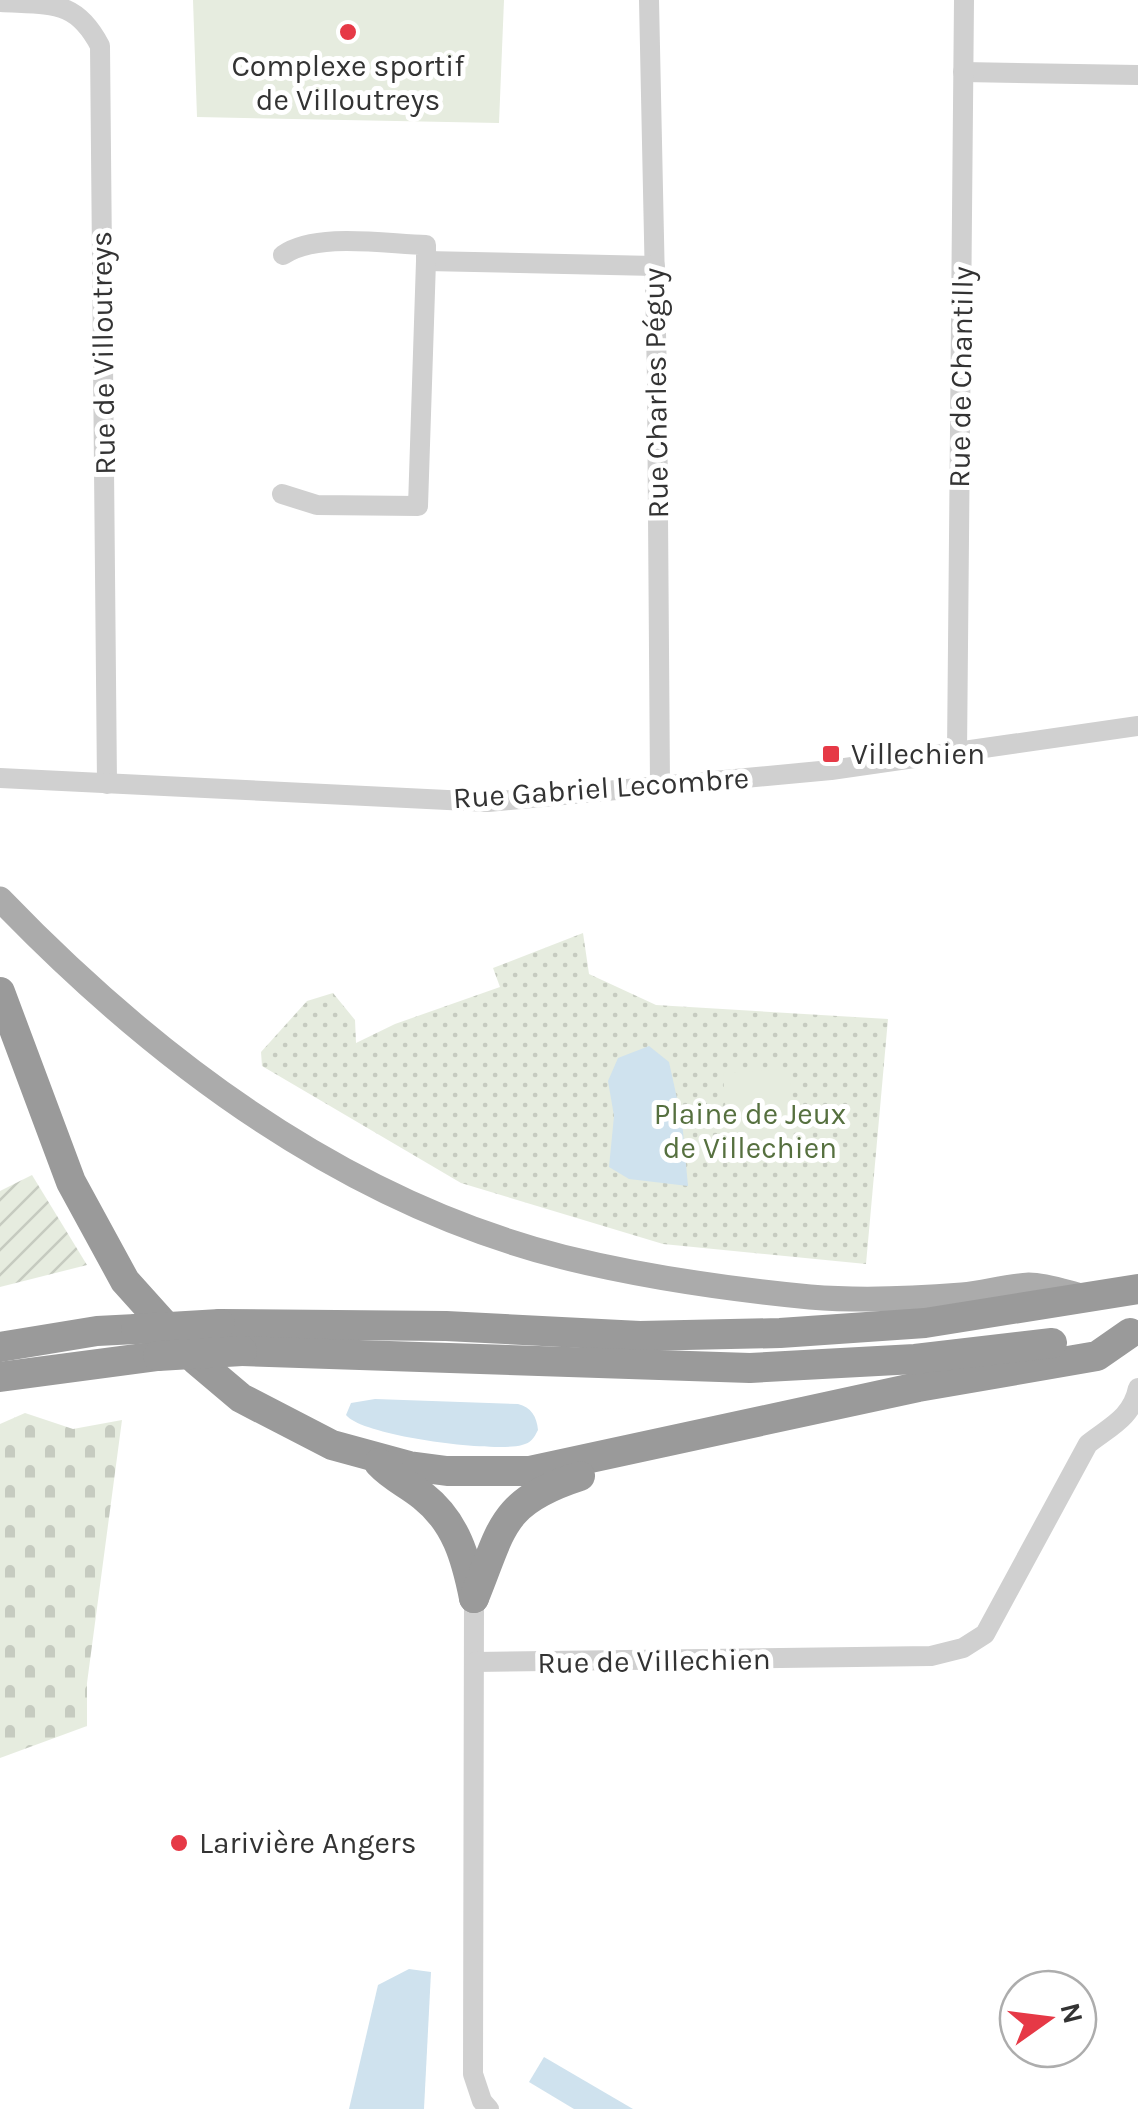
<svg xmlns="http://www.w3.org/2000/svg" width="1138" height="2109" font-family="Karla,sans-serif">
  <style>
    .grass { fill: url(#grass-dots) }
    .cemetery { fill: url(#cemetery-stones) }
    .garden { fill: url(#garden-furrows) }
    .pitch { fill: #e6ecdf }
    .water { fill: #cfe2ee }
    .lines { fill: none; stroke-linecap: round; stroke-linejoin: round }
    .minor { stroke: #d0d0d0; stroke-width: 20 }
    .major { stroke: #ababab; stroke-width: 25 }
    .highway { stroke: #9a9a9a; stroke-width: 30 }
    .highway-bridge { stroke: #9a9a9a; stroke-width: 30 }
    .poi-dot { fill: #e63946; stroke: #fff; stroke-width: 4 }
    .labels { text-anchor: middle; stroke-width: 10; stroke-linejoin: round; paint-order: stroke }
    .poi-label { font-size: 30px; fill: #333; stroke: #fff; text-anchor: start }
    .street-label { font-size: 30px; fill: #333; stroke: #fff }
    .park-label { font-size: 30px; fill: #56703f; stroke: #fff }
  </style>
  <defs>
    <pattern id="grass-dots" width="8" height="8" patternUnits="userSpaceOnUse" patternTransform="scale(2.5)"><rect width="8" height="8" fill="#e6ecdf"/><path d="M2 2h.1M6 6h.1" fill="none" stroke="#c6cbc0" stroke-width="1.8" stroke-linecap="round"/></pattern>
    <pattern id="cemetery-stones" width="16" height="16" patternUnits="userSpaceOnUse" patternTransform="scale(2.5)"><rect width="16" height="16" fill="#e6ecdf"/><path d="M2 7V4a2 2 0 0 1 4 0v3zM10 15v-3a2 2 0 0 1 4 0v3z" fill="#c6cbc0"/></pattern>
    <pattern id="garden-furrows" width="10" height="10" patternUnits="userSpaceOnUse" patternTransform="scale(2.5)"><rect width="10" height="10" fill="#e6ecdf"/><path d="M-1 1l2-2M0 10L10 0M9 11l2-2" fill="none" stroke="#c6cbc0"/></pattern>
  </defs>
  <rect width="100%" height="100%" fill="#fff"/>
  <polygon class="grass" points="583,933 589,974 656,1005 888,1019 866,1264 663,1244 461,1183 262,1066 261,1052 307,1001 333,993 355,1020 356,1043 395,1024 500,987 493,968"/>
  <polygon class="cemetery" points="25,1413 73,1429 122,1420 87,1683 87,1726 0,1758 0,1424"/>
  <polygon class="garden" points="32,1175 87,1265 0,1287 0,1191"/>
  <g class="pitch">
    <polygon points="193,0 504,0 499,123 197,117"/>
    <polygon points="790,1069 795,1156 729,1160 723,1073"/>
  </g>
  <g class="water">
    <polygon points="649,1046 669,1062 682,1121 688,1186 629,1179 609,1167 614,1116 608,1081 618,1058"/>
    <path d="M375,1399L518,1404C531,1407 537,1417 538,1430C534,1438 531,1443 522,1445C494,1453 362,1436 346,1415L351,1403Z"/>
    <polygon points="409,1969 431,1972 424,2109 349,2109 378,1985"/>
    <polygon points="544,2057 633,2109 574,2109 529,2082"/>
  </g>
  <g class="lines">
    <g class="minor">
      <polyline points="649,0 657,380 660,786"/>
      <path d="M0,2C53,5 76,0 100,46L107,784"/>
      <polyline points="963,72 1138,75"/>
      <polyline points="426,261 655,266"/>
      <path d="M282,494L317,505L418,506L426,261V245C385,244 317,232 283,255"/>
      <polyline points="957,753 964,0"/>
      <polyline points="0,778 488,802 831,770 1138,726"/>
      <polyline points="474,1598 473,2074 482,2101 489,2109"/>
      <path d="M475,1662L931,1656L963,1648L985,1634L1088,1444C1109,1427 1132,1418 1138,1388"/>
    </g>
    <path class="major" d="M0,899C155,1060 343,1201 563,1257C644,1277 727,1289 810,1297C860,1301 912,1299 962,1295C984,1293 1007,1286 1029,1285C1046,1285 1065,1292 1081,1296"/>
    <g class="highway">
      <polyline points="0,992 71,1182 125,1281 196,1360 241,1398 332,1445 409,1466 447,1471 530,1471 918,1387 1097,1356 1130,1333"/>
      <polyline points="220,1324 446,1326 640,1336 780,1333 925,1323 1138,1289"/>
      <polyline points="0,1347 97,1331 136,1329"/>
      <polyline points="242,1351 750,1368 915,1359 1052,1343"/>
      <polyline points="0,1377 158,1356"/>
      <path d="M379,1463C393,1478 407,1483 423,1496C456,1522 466,1558 474,1598"/>
      <path d="M474,1598C503,1527 500,1502 580,1476"/>
    </g>
    <g class="highway-bridge">
      <polyline points="136,1329 220,1324"/>
      <polyline points="158,1356 242,1351"/>
    </g>
  </g>
  <g class="poi-dot">
    <circle cx="348" cy="32" r="10"/>
    <rect x="821" y="744" width="20" height="20" rx="5"/>
    <circle cx="179" cy="1843" r="10"/>
  </g>
  <g class="labels">
    <g class="poi-label">
      <text x="348" y="76" text-anchor="middle">Complexe sportif<tspan x="348" dy="34">de Villoutreys</tspan></text>
      <text x="851" y="764">Villechien</text>
      <text x="199" y="1853">Larivière Angers</text>
    </g>
    <g class="street-label">
      <text transform="translate(103 353) rotate(-91)" y="10">Rue de Villoutreys</text>
      <text transform="translate(961 377) rotate(-89)" y="10">Rue de Chantilly</text>
      <text transform="translate(656 393) rotate(-91)" y="10">Rue Charles Péguy</text>
      <text transform="translate(601 788) rotate(-4)" y="10">Rue Gabriel Lecombre</text>
      <text transform="translate(654 1661) rotate(-1)" y="10">Rue de Villechien</text>
    </g>
    <g class="park-label">
      <text x="750" y="1124">Plaine de Jeux<tspan x="750" dy="34">de Villechien</tspan></text>
    </g>
  </g>
  <g transform="translate(1048 2019) rotate(76)"><circle r="48" fill="#ffffff" stroke="#adadad" stroke-width="2.5"/>
  <path d="M0-8L18 38L0 25L-18 38Z" fill="#e63946"/>
  <text y="-15" font-size="28" font-weight="bold" text-anchor="middle" fill="#333333">N</text>
  </g>
</svg>
